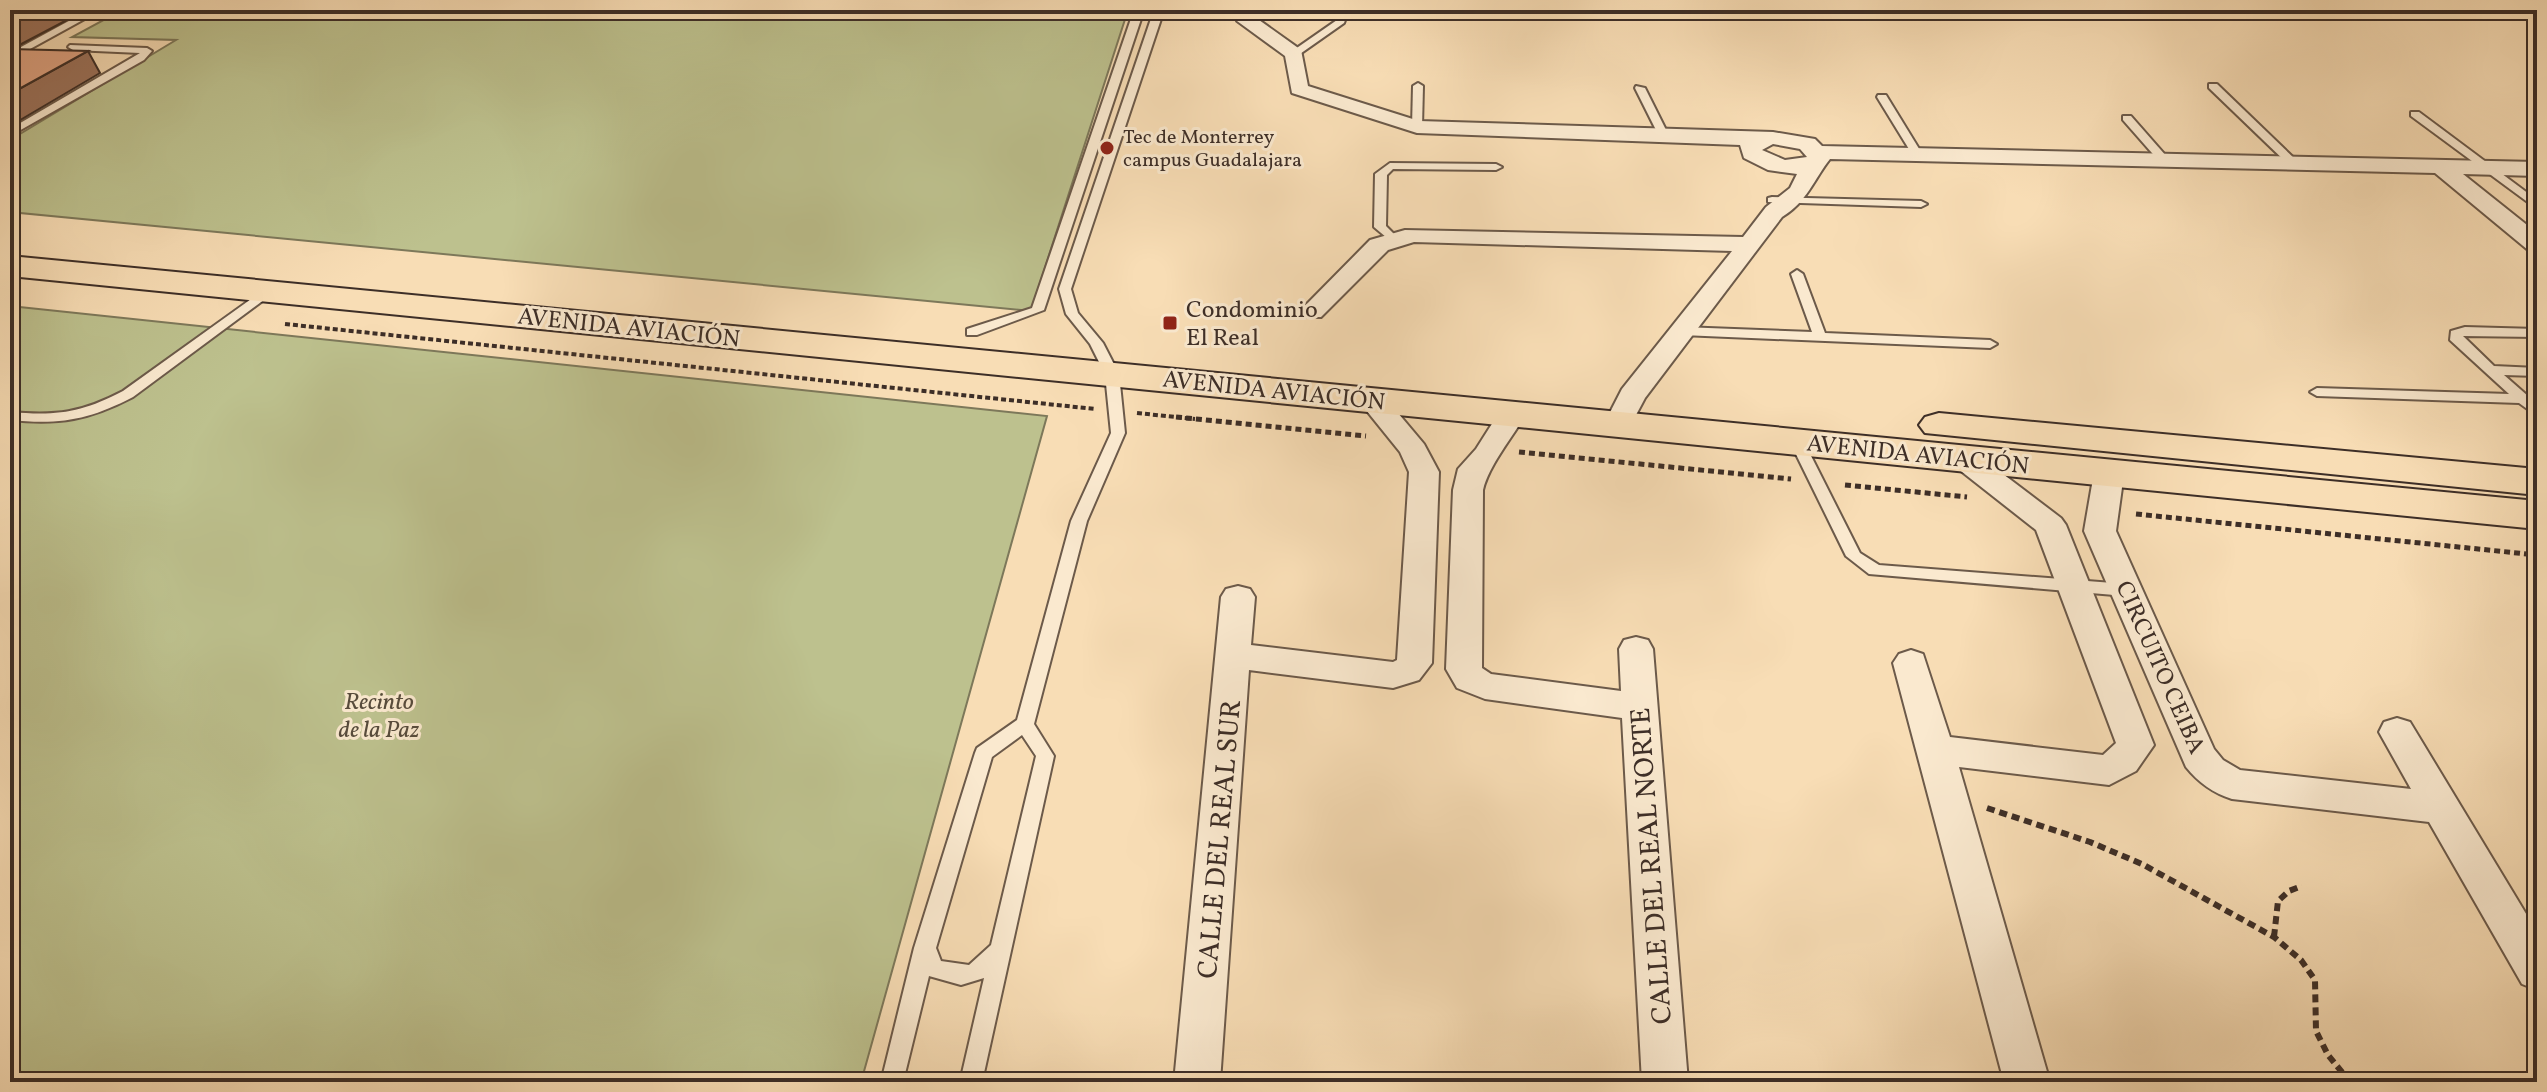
<svg xmlns="http://www.w3.org/2000/svg" width="2547" height="1092" font-family="Vollkorn,serif">
  <style>
    .green { fill: #bdc18e; stroke: #7d785a; stroke-width: 2 }
    .lines { fill: none; stroke-linecap: round; stroke-linejoin: round }
    .service-casing { stroke: #6c5a4a; stroke-width: 4 }
    .minor-casing { stroke: #6c5a4a; stroke-width: 4 }
    .primary-casing { stroke: #3d2e27; stroke-width: 4 }
    .path-far2 { stroke: #3d2e27; stroke-width: 4; stroke-dasharray: 5 3; stroke-linecap: butt }
    .path-far1 { stroke: #3d2e27; stroke-width: 5; stroke-dasharray: 6 4; stroke-linecap: butt }
    .path { stroke: #3d2e27; stroke-width: 6; stroke-dasharray: 8 5; stroke-linecap: butt }
    .service { fill: #fae9cf; fill-rule: evenodd }
    .minor { fill: #fae9cf; fill-rule: evenodd }
    .primary { fill: #f8ddb5; fill-rule: evenodd }
    .shaded-wall { fill: #9c725b; stroke: #3d2e27; stroke-width: 2 }
    .building { fill: #dfa382; stroke: #3d2e27; stroke-width: 2 }
    .poi-dot { fill: #8f2418; stroke: #fae9cf; stroke-width: 3 }
    .labels { text-anchor: middle; stroke-width: 6; stroke-linejoin: round; paint-order: stroke }
    .far-poi-label { font-size: 20px; fill: #3d2e27; stroke: #fae9cf; text-anchor: start }
    .poi-label { font-size: 24px; fill: #3d2e27; stroke: #fae9cf; text-anchor: start }
    .street-label { font-size: 24px; fill: #3d2e27; stroke: #fae9cf }
    .park-label { font-size: 24px; font-style: italic; fill: #574b3c; stroke: #fae9cf }
    .near-street-label { font-size: 28px; fill: #3d2e27; stroke: #fae9cf }
  </style>
  <rect width="100%" height="100%" fill="#f8ddb5"/>
  <filter id="stains"><feTurbulence type="fractalNoise" baseFrequency=".0025" numOctaves="4"/><feColorMatrix values="0 0 0 0 .2 0 0 0 0 .09 0 0 0 0 .02 0 0 0 .5 -.17"/></filter>
  <radialGradient id="worn" r=".72"><stop offset=".6" stop-color="#630" stop-opacity="0"/><stop offset="1" stop-color="#630" stop-opacity=".3"/></radialGradient>
  <g class="green">
    <polygon points="122,10 1128,10 1031,311 10,212 10,140 176,40 72,37"/>
    <polygon points="10,306 1047,416 861,1082 10,1082"/>
  </g>
  <g class="lines">
    <defs>
      <g id="service">
        <polygon points="89,10 101,10 10,60 10,53"/>
        <polygon points="1134,10 1144,10 1044,310 977,335 967,335 967,329 1032,308"/>
        <path d="M1154,10H1164L1071,289L1078,313L1103,343L1119,374L1125,433L1087,521L1034,724L1054,756L982,1082H960L984,978L961,985L929,976L903,1082H881L914,948L975,753L977,748L1017,720L1071,521L1111,433L1105,374L1090,344L1066,314L1059,289ZM1022,735L1036,756L991,945L969,965L941,961L936,948L992,757Z"/>
        <polygon points="1340,10 1348,12 1344,23 1297,56 1291,56 1291,52 1337,20"/>
        <polygon points="70,45 147,48 152,51 144,60 10,136 10,129 140,53 73,50 68,47"/>
        <polygon points="1418,83 1423,86 1422,127 1417,130 1412,127 1413,86"/>
        <polygon points="2209,84 2217,84 2297,161 2297,165 2289,165 2209,88"/>
        <polygon points="1636,86 1645,88 1669,136 1668,138 1659,136 1635,88"/>
        <polygon points="1878,95 1886,95 1921,152 1920,154 1912,154 1877,97"/>
        <polygon points="2411,112 2419,112 2537,200 2537,209 2411,116"/>
        <polygon points="2123,116 2131,116 2167,157 2167,161 2159,161 2123,120"/>
        <polygon points="1390,163 1496,164 1502,167 1496,170 1393,169 1387,175 1386,226 1399,239 1393,243 1374,227 1375,174"/>
        <polygon points="1772,197 1921,201 1927,204 1921,207 1768,202 1768,198"/>
        <polygon points="1797,270 1803,274 1825,333 1990,340 1997,344 1990,348 1682,335 1675,331 1682,327 1812,332 1791,274"/>
        <path d="M268,287L274,291L272,294L133,397C89,420 60,425 10,420V412C57,416 81,413 123,391Z"/>
        <polygon points="2465,327 2537,329 2537,337 2463,336 2494,366 2537,368 2537,376 2504,375 2537,404 2537,416 2519,403 2317,396 2310,392 2317,388 2509,394 2450,340 2451,331"/>
        <polygon points="1797,438 1804,442 1860,553 1879,565 2126,584 2134,590 2126,596 1869,574 1846,556 1790,442"/>
      </g>
      <g id="minor">
        <path d="M1235,10H1253L1252,15L1301,50L1308,86L1419,121L1773,132L1815,139L1822,146L2537,162V176L2463,174L2537,233V252L2528,250L2435,173L1830,159C1814,179 1807,202 1782,217L1645,398L1628,430L1618,433L1608,430L1604,424L1622,389L1732,251L1414,242L1388,250L1321,317H1303L1299,312L1370,240L1405,230L1743,237L1766,207L1790,188L1797,174L1768,170L1744,158L1740,145L1417,133L1292,93L1285,56L1237,21ZM1773,144L1800,149L1807,157L1785,160L1762,150Z"/>
        <polygon points="1372,392 1382,394 1424,444 1439,472 1432,663 1419,680 1393,688 1249,670 1220,1082 1174,1082 1221,597 1226,589 1238,586 1250,589 1255,597 1251,645 1393,662 1397,660 1409,472 1400,452 1358,400 1362,394"/>
        <path d="M1512,405L1522,408L1526,414C1512,438 1489,465 1483,490L1482,668L1491,674L1621,691L1619,649L1624,640L1636,637L1648,640L1653,649L1688,1082H1642L1622,718L1485,699L1457,688L1446,669L1453,490L1458,469L1476,449L1502,408Z"/>
        <polygon points="1963,449 1974,452 2061,518 2066,525 2154,745 2136,771 2109,785 1959,767 2050,1082 2004,1082 1893,663 1899,654 1911,650 1923,654 1950,737 2103,755 2116,743 2036,530 1952,464 1948,458 1952,452"/>
        <path d="M2109,464L2120,466L2124,473L2116,531L2214,749L2223,760L2240,770L2411,789L2379,732L2384,722L2397,718L2410,722L2537,932V990L2522,984L2429,822L2232,799C2213,793 2199,783 2186,767L2084,531L2094,473L2098,466Z"/>
      </g>
      <g id="primary">
        <polygon points="10,256 2537,501 2537,529 10,276"/>
        <polygon points="1939,413 2537,469 2537,495 1925,433 1919,425 1925,417"/>
      </g>
    </defs>
    <use href="#service" class="service-casing"/>
    <use href="#minor" class="minor-casing"/>
    <use href="#primary" class="primary-casing"/>
    <g class="path-far2">
      <polyline points="285,324 1095,409"/>
      <polyline points="1137,413 1195,419"/>
    </g>
    <g class="path-far1">
      <polyline points="1176,417 1366,436"/>
      <polyline points="1519,452 1791,479"/>
      <polyline points="1845,485 1967,497"/>
      <polyline points="2136,514 2537,555"/>
    </g>
    <g class="path">
      <polyline points="1987,808 2090,842 2142,864 2274,937 2301,960 2315,980 2316,1031 2328,1055 2350,1082"/>
      <polyline points="2274,937 2278,901 2289,891 2302,886"/>
    </g>
    <use href="#service" class="service"/>
    <use href="#minor" class="minor"/>
    <use href="#primary" class="primary"/>
  </g>
  <g class="shaded-wall">
    <polygon points="33,10 86,10 10,50 10,22"/>
    <polygon points="88,51 100,73 10,126 10,94"/>
  </g>
  <g class="building">
    <polygon points="10,10 33,10 10,22"/>
    <polygon points="10,49 88,51 10,94"/>
  </g>
  <g class="poi-dot">
    <circle cx="1107" cy="148" r="8"/>
    <rect x="1162" y="315" width="16" height="16" rx="4"/>
  </g>
  <g class="labels">
    <g class="far-poi-label">
      <text x="1123" y="143">Tec de Monterrey<tspan x="1123" dy="23">campus Guadalajara</tspan></text>
    </g>
    <g class="poi-label">
      <text x="1186" y="317">Condominio<tspan x="1186" dy="28">El Real</tspan></text>
    </g>
    <g class="street-label">
      <text transform="translate(629 327) rotate(6)" y="8">AVENIDA AVIACIÓN</text>
      <text transform="translate(1274 390) rotate(6)" y="8">AVENIDA AVIACIÓN</text>
      <text transform="translate(1918 454) rotate(6)" y="8">AVENIDA AVIACIÓN</text>
      <text transform="translate(2161 667) rotate(66)" y="8">CIRCUITO CEIBA</text>
    </g>
    <g class="park-label">
      <text x="379" y="709">Recinto<tspan x="379" dy="28">de la Paz</tspan></text>
    </g>
    <g class="near-street-label">
      <text transform="translate(1218 839) rotate(-85)" y="10">CALLE DEL REAL SUR</text>
      <text transform="translate(1650 866) rotate(-94)" y="10">CALLE DEL REAL NORTE</text>
    </g>
  </g>
  <rect width="2547" height="1092" fill="none" stroke="#f8ddb5" stroke-width="40"/>
  <rect x="12" y="12" width="2523" height="1068" fill="none" stroke="#3d2e27" stroke-width="4"/>
  <rect x="20" y="20" width="2507" height="1052" fill="none" stroke="#3d2e27" stroke-width="2"/>
  <rect width="100%" height="100%" filter="url(#stains)"/>
  <rect width="100%" height="100%" fill="url(#worn)"/>
</svg>
